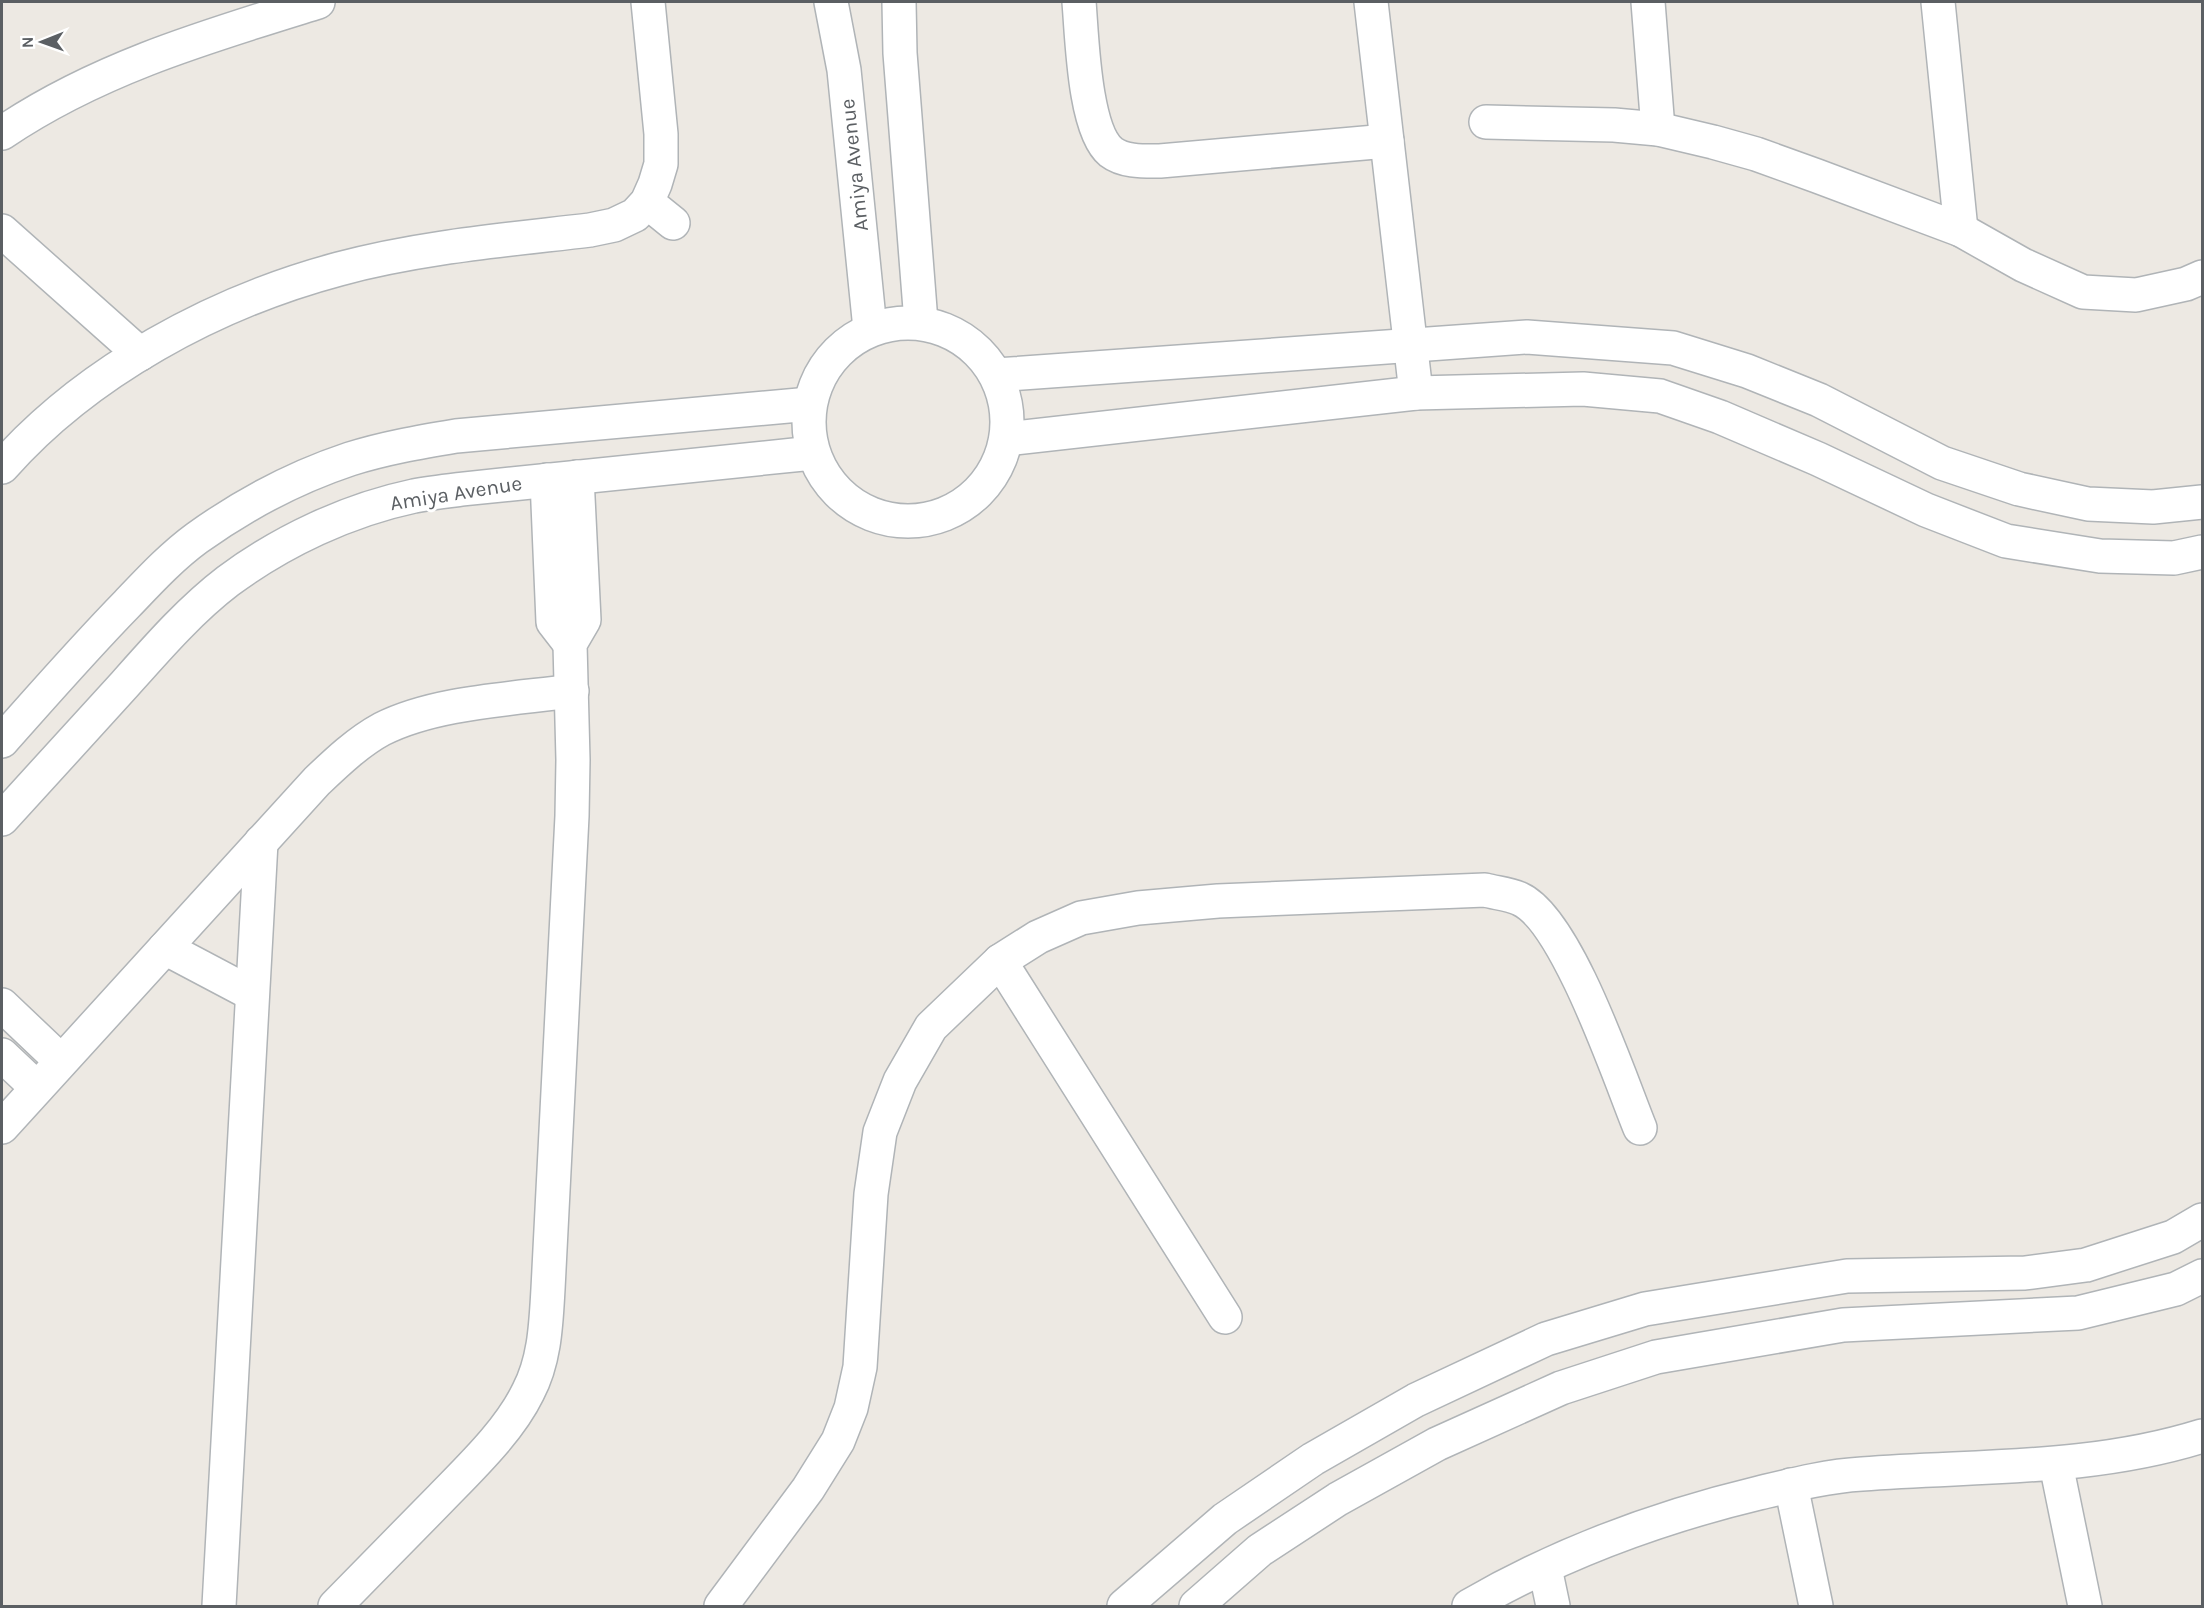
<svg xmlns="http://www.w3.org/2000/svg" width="2204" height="1608" font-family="Karla,sans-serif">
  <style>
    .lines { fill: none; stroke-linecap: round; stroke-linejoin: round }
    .minor-casing { stroke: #b0b4b7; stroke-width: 36 }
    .minor { stroke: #fff; stroke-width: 33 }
    .labels { text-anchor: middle; stroke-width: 6; stroke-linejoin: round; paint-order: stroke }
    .street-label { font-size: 21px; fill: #5b5f63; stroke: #fff }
  </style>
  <rect width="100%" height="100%" fill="#ede9e3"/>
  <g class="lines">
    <defs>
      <g id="minor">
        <polyline points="831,2 844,70 870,329"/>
        <polyline points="899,2 900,53 921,322"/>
        <path d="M1079,2C1082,36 1084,130 1111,152C1124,162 1144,161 1160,161L1387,141"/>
        <polyline points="1371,2 1416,393"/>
        <polyline points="1648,2 1658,129"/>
        <polyline points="1938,2 1961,230"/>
        <polyline points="1486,122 1614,125 1658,129 1713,142 1756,154 1817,176 1961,230 2023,265 2083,292 2136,295 2186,284 2202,277"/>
        <path d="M2,133C98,68 208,36 318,2"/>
        <polyline points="647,202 673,223"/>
        <polyline points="2,231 140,354"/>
        <circle cx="908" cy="422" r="99"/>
        <polyline points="996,375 1527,337 1673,348 1747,371 1819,400 1942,463 2019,489 2088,504 2153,507 2202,502"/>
        <polyline points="1006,439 1416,393 1583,389 1660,396 1720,417 1818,459 1926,510 2006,541 2100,556 2174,558 2202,552"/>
        <path d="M2,467C87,371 215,302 339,269C421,247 506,240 590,230L614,225L635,215L647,202L655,184L661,164V134L648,2"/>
        <polyline points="547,480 553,622 570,644"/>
        <path d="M2,741C43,695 84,648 127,604C149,581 171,557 197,538C243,505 296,477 350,459C385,448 420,442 456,436L810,404"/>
        <path d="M2,819C43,774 84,729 125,684C157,648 190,610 228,581C282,541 348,510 414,496C430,493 447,491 463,489L813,453"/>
        <polyline points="165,948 252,994"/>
        <polyline points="1000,961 1225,1317"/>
        <polyline points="2,1005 61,1061"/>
        <polyline points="2,1055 37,1088"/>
        <path d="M2,1127L317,781C337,762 358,742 382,729C435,702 513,699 572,691"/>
        <polyline points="2056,1464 2085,1606"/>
        <polyline points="1791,1485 1816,1606"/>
        <polyline points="1545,1568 1553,1606"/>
        <polyline points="219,1606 261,842"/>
        <path d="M335,1606C370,1570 406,1534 441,1498C471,1467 509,1431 528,1392C545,1360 546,1323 548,1289L572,816L573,760L570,644L584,620L577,477"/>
        <path d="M721,1606L808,1489L838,1441L851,1408L860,1367L871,1194L880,1132L900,1081L931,1027L1000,961L1038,937L1081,918L1138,908L1218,901L1485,890C1496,893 1510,894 1520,899C1567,920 1620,1079 1640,1128"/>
        <polyline points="1124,1606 1225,1519 1313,1459 1416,1400 1546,1339 1645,1309 1847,1276 2025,1273 2086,1265 2173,1237 2202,1220"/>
        <polyline points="1196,1606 1260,1550 1338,1499 1437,1444 1561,1388 1656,1357 1843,1325 2078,1313 2176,1289 2202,1276"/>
        <path d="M1469,1606C1559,1554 1659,1517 1759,1493C1792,1485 1827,1476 1862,1474C1978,1465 2090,1471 2202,1436"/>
      </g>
    </defs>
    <use href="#minor" class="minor-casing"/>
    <use href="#minor" class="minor"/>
  </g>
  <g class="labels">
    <g class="street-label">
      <text transform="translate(854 165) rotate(-96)" y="7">Amiya Avenue</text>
      <text transform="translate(456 493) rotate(-9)" y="7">Amiya Avenue</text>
    </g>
  </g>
  <rect width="2204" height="1608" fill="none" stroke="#5b5f63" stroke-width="6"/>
  <g transform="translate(42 42) rotate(269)" stroke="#ffffff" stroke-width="4.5" paint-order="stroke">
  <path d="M0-4.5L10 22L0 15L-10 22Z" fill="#5b5f63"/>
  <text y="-9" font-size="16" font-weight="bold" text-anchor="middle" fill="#5b5f63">N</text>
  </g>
</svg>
